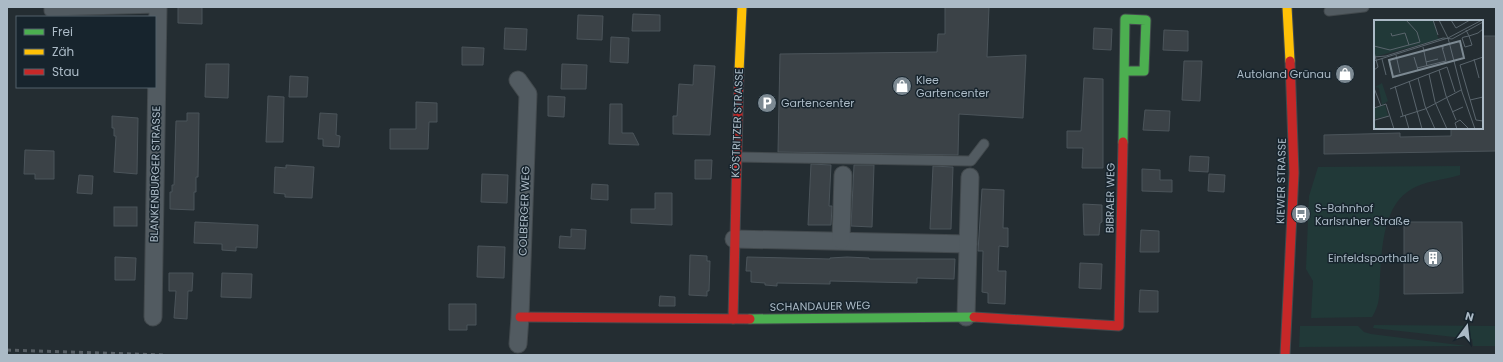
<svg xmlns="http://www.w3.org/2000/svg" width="1503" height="362" font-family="Poppins,sans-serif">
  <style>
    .green { fill: #213938 }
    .building { fill: #3b4247; stroke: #4b545a }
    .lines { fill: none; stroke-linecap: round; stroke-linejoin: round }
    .lane-casing { stroke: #42494d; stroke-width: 11 }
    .street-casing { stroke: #42494d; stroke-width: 19 }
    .fast-casing { stroke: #42494d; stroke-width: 11 }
    .slow-casing { stroke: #42494d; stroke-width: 11 }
    .jam-casing { stroke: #42494d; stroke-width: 11 }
    .lane { stroke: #525b61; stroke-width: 9 }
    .street { stroke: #525b61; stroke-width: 17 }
    .fast { stroke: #4caf50; stroke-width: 9 }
    .slow { stroke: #ffc107; stroke-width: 9 }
    .jam { stroke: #c62828; stroke-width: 9 }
    .rail { stroke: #575e64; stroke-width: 3; stroke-dasharray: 4 4; stroke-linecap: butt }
    .labels { text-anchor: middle; stroke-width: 3; stroke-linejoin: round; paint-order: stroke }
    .poi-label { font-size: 11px; fill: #abbac6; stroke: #17242d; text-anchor: start }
    .street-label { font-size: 11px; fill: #abbac6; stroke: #17242d }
    .inset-road { fill: none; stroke: #5a656d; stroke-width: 1 }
    .view { fill: #7c8992; fill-opacity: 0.15; stroke: #7c8992; stroke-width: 2 }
    .inset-edge { fill: none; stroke: #abbac6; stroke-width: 2 }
  </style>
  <rect width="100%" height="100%" fill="#242d32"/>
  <g class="green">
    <path d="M1460,166V175C1444,180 1424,181 1410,190C1383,207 1382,248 1380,277C1379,293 1381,303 1372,317L1311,318L1313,281L1306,269L1309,196L1318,167Z"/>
    <polygon points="1374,325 1496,326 1496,346 1473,346 1472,339 1373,328"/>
    <polygon points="1300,326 1358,326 1364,332 1371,334 1467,346 1299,347"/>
  </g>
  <g class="building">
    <polygon points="178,7 202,7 202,24 178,23"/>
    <polygon points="945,7 989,7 987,57 1026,55 1023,118 959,114 958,155 778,152 780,54 937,52 938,34 945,34"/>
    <polygon points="633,14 660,15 660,31 632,31"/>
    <polygon points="578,15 603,16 602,40 577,39"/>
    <polygon points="505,28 527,29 526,50 504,49"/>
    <polygon points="1094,28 1112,29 1111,50 1093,49"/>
    <polygon points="1164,30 1188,31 1188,51 1163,50"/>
    <polygon points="1482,36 1496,36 1496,151 1324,154 1324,135 1400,133 1400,137 1451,136 1451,128 1482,128"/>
    <polygon points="611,37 629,38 628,63 610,62"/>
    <polygon points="462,47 484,48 483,65 462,65"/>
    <polygon points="1184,61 1202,61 1200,101 1182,100"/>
    <polygon points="206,64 229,64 228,98 205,97"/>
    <polygon points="562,64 587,65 586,89 561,89"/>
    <polygon points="694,65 715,66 710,135 673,134 673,116 677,116 679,84 693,85"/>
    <polygon points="290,76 308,77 307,97 289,97"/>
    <polygon points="1084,78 1103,79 1103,168 1082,168 1083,148 1067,148 1067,131 1081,131"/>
    <polygon points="268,96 284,97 283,142 266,142"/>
    <polygon points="548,96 565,97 564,117 548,116"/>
    <polygon points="416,102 437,103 437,122 429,122 428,149 390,149 390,129 416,129"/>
    <polygon points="610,104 622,104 622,133 633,133 639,145 609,144"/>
    <polygon points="1145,110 1170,111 1169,131 1143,130"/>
    <polygon points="187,113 199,113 198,177 196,177 196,192 194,192 194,210 170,209 170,192 172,192 172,185 174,185 176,121 187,121"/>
    <polygon points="320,113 337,114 336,135 340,136 339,147 323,146 323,139 318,139"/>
    <polygon points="112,116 138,118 137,174 114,172 116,136 114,136 114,128 112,128"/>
    <polygon points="25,150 54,151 54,179 35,179 35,174 24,174"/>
    <polygon points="1190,156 1209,157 1208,172 1189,171"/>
    <polygon points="695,160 712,160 711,179 695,179"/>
    <polygon points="811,164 831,165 829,206 832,206 831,225 808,225"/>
    <polygon points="286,165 314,167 312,198 285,197 285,194 274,193 275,167 286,168"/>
    <polygon points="854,165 874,165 872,227 851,226"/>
    <polygon points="933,166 953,167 951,229 930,229"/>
    <polygon points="1142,169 1160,170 1160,180 1172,180 1172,192 1142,191"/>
    <polygon points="482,174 508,175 507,203 481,202"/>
    <polygon points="1209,174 1225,175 1224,192 1208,191"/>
    <polygon points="79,175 93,176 92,194 77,193"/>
    <polygon points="592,184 608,185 608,200 591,199"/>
    <polygon points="982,189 1004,190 1003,228 1008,228 1008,247 999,246 998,271 1006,271 1005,304 988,303 988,293 982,292 983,251 978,251"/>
    <polygon points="655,193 672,193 672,225 631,223 631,209 655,209"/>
    <polygon points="1083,204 1102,205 1102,222 1100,223 1099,235 1084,235"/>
    <rect x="114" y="207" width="23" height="19"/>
    <polygon points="195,222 258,225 257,248 236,247 236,251 222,250 222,244 194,243"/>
    <polygon points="1404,222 1462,222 1463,293 1404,294"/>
    <polygon points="571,229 586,230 585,249 559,248 560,236 571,237"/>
    <polygon points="1141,230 1159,231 1159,252 1140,252"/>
    <polygon points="478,246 505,247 504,278 477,277"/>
    <polygon points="690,255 707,256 707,261 710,261 709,291 707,291 707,296 689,295"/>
    <polygon points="115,257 136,258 135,280 115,280"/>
    <polygon points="747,257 830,259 830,258 847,257 869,258 869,259 955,259 954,279 917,278 917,283 830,281 830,284 777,283 777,286 765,285 765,283 751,282 751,271 746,271"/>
    <polygon points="1080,263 1102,264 1101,289 1079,288"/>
    <polygon points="169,273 193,273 192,291 188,291 187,319 174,318 176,291 169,291"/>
    <polygon points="222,273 252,274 251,298 221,297"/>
    <polygon points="1140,290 1158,291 1158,312 1139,312"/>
    <polygon points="660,296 675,297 675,306 659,306"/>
    <polygon points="449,304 476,304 476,325 467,325 467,330 449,330"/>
  </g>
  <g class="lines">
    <defs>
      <g id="lane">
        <polyline points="49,7 49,11 158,8"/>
        <polyline points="1329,11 1364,7"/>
        <polyline points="736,157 971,161 984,144"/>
      </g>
      <g id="street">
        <polyline points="734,239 968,244"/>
        <polyline points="841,240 843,175"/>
        <polyline points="153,317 158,7"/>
        <polyline points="966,317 970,177"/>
        <polyline points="518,344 520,317 528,94 518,80"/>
      </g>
      <g id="fast">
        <polyline points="1123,142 1125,19 1146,20 1144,71 1125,71"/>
        <polyline points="750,319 974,317"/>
      </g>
      <g id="slow">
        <polyline points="1287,7 1290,61"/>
        <polyline points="739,72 742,7"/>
      </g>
      <g id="jam">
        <polyline points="520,317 750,319"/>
        <polyline points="974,317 1119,326 1123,142"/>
        <polyline points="733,319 739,72"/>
        <polyline points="1285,355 1294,173 1290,61"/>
      </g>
    </defs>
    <use href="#lane" class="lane-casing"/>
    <use href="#street" class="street-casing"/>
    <use href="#fast" class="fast-casing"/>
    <use href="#slow" class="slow-casing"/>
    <use href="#jam" class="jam-casing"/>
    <use href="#lane" class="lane"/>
    <use href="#street" class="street"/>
    <use href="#fast" class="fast"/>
    <use href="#slow" class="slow"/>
    <use href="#jam" class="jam"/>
    <polyline class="rail" points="7,350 164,355"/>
  </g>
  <defs>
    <symbol id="shop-disc" viewBox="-11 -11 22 22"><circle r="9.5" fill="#7c8992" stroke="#17242d"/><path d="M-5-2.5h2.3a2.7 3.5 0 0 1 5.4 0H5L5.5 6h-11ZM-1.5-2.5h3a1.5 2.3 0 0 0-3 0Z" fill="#fff"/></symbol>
    <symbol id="parking-disc" viewBox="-11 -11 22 22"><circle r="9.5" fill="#7c8992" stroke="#17242d"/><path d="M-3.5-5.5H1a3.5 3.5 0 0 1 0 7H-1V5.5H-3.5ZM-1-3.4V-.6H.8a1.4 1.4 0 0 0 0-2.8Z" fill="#fff"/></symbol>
    <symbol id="bus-disc" viewBox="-11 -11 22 22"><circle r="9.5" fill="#7c8992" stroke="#17242d"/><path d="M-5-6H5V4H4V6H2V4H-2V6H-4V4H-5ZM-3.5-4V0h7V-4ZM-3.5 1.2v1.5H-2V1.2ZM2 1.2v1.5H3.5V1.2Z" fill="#fff"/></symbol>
    <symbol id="building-disc" viewBox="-11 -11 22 22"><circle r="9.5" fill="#7c8992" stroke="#17242d"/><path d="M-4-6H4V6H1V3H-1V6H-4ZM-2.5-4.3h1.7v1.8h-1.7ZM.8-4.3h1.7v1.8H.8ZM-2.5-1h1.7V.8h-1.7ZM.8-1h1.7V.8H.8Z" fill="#fff"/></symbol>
  </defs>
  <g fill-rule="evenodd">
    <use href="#shop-disc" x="1334" y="63" width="22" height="22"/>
    <use href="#shop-disc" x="891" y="75" width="22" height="22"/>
    <use href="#parking-disc" x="756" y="92" width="22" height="22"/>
    <use href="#bus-disc" x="1290" y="203" width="22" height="22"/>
    <use href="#building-disc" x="1422" y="247" width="22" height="22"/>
  </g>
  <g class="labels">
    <g class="poi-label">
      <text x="1331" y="78" text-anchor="end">Autoland Grünau</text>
      <text x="916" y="84">Klee<tspan x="916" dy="13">Gartencenter</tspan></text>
      <text x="781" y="107">Gartencenter</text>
      <text x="1315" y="212">S-Bahnhof<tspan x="1315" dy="13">Karlsruher Straße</tspan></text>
      <text x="1419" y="262" text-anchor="end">Einfeldsporthalle</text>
    </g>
    <g class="street-label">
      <text transform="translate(737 123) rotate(-88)" y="4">KÖSTRITZER STRASSE</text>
      <text transform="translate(155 174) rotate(-89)" y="4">BLANKENBURGER STRASSE</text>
      <text transform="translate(1281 181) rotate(-89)" y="4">KIEWER STRASSE</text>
      <text transform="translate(1110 198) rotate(-89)" y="4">BIBRAER WEG</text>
      <text transform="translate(524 211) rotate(-88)" y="4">COLBERGER WEG</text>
      <text transform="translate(820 306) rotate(-1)" y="4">SCHANDAUER WEG</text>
    </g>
  </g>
  <g transform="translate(1374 20)">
    <rect width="109" height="109" fill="#242d32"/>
    <path d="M0,0H60L64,18H70L0,37ZM8,63L14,81L8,85L5,68L1,67ZM11,85L14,96L0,99L3,109H0V88Z" fill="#213938"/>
    <path class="inset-road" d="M59,0L64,15M65,0L74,18M77,0L82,8L96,0M92,10L95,16L98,25L91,27L88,18L90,17L95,16L104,13L109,9M17,13L18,16L31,13L35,25M74,18L88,72L101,109M0,26L16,30L46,22L43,12L32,0M49,27L53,46M0,32L4,47L0,50M22,35L26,53M0,37L12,36L69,18L78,19L109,2M40,37L44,50M109,37L86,45L102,100L109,101M8,39L12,55M100,39L105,58M0,41L74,18L108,0M52,42L64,39M73,47L81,72M43,48L72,41L68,27L69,26V29M65,50L72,76L82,100M55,54L61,82L73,109M44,58L51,86L61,109M35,61L48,109M21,66L29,96M0,68L7,86M16,69L73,47M96,80L109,77M0,88L12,84L20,109M78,92L89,87M31,95L35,109M26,97L51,89L87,70M1,100L15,96M83,109L81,103L86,100L95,109"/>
    <path class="view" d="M86,21L90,38L19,57L15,40Z"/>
    <rect width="109" height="109" class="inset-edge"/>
  </g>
  <rect width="1503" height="362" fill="none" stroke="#abbac6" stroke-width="16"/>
  <rect x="16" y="16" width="140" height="72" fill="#17242d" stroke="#52606a"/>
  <rect x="24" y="29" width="20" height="6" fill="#4caf50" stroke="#52606a"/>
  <text x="52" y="36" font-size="12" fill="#abbac6">Frei</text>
  <rect x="24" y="49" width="20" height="6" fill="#ffc107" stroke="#52606a"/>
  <text x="52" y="56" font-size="12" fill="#abbac6">Zäh</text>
  <rect x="24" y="69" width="20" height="6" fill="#c62828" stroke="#52606a"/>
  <text x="52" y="76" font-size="12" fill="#abbac6">Stau</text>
  <g transform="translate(1467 326) rotate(15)" stroke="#17242d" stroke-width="3" paint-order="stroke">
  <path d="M0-3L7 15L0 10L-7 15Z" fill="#abbac6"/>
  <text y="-6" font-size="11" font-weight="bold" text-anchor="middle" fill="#abbac6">N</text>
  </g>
</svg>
